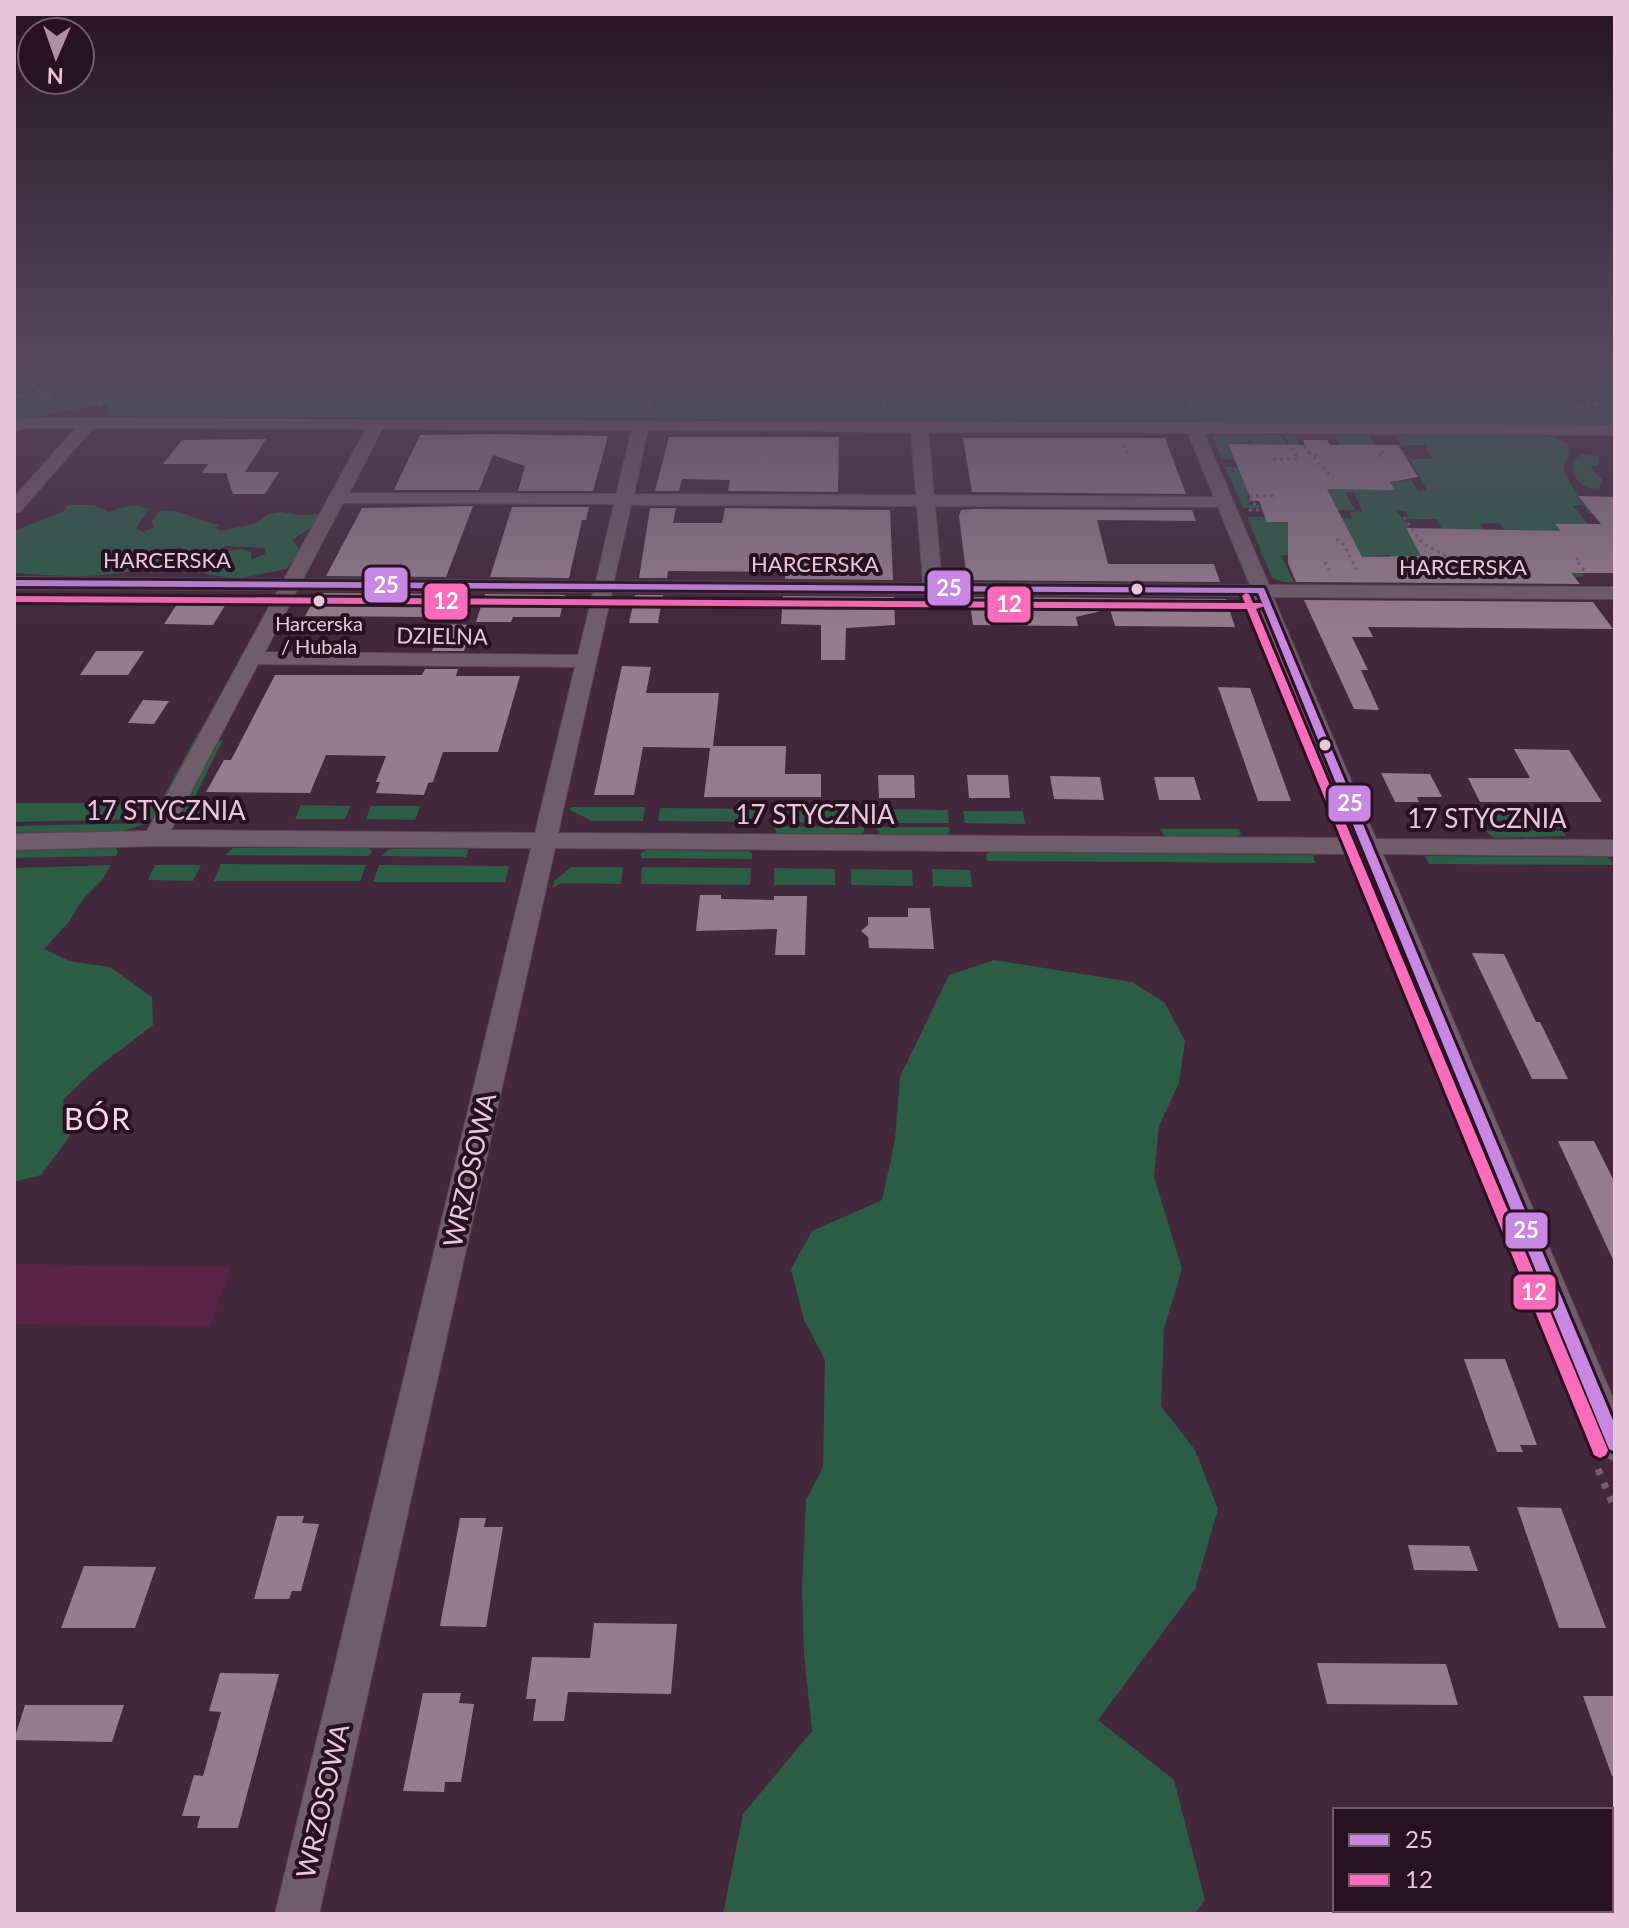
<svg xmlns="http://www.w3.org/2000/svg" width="1629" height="1928" font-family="Lato,sans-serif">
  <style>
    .built { fill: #592248 }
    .green { fill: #2a5c46 }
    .building { fill: #967d8d }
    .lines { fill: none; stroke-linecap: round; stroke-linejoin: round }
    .street-casing { stroke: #5d4455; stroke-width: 2 }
    .path-far1 { stroke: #73616d; stroke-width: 3; stroke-dasharray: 3 4; stroke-linecap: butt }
    .path { stroke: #73616d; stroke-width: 7; stroke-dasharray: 6 9; stroke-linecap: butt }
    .street { fill: #715d6a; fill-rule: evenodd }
    .bus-1-casing { stroke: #281120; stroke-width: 6 }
    .bus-2-casing { stroke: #281120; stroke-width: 6 }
    .bus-1 { fill: #c787e3; fill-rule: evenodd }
    .bus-2 { fill: #fb6dba; fill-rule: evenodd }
    .bus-dot { fill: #e8c7db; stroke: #281120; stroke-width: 3 }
    .labels { text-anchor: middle; stroke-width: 8; stroke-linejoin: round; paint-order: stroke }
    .far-bus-label { font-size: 20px; fill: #e8c7db; stroke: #281120 }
    .far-street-label { font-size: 22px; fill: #e8c7db; stroke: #281120 }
    .street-label { font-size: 26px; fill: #e8c7db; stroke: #281120 }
    .quarter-label { font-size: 30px; letter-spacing: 2px; fill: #fed5ee; stroke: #281120 }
    .line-badge { stroke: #281120; stroke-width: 3 }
    .badge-label { font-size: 22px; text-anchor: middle; font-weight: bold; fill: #fff }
  </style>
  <rect width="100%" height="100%" fill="#43273a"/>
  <polygon class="built" points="14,1264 231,1267 210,1327 14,1324"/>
  <g class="green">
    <polygon points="14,361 1615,361 1615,425 109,416 108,405 103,405 57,412 14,423"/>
    <polygon points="1217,434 1280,435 1288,445 1259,445 1300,460 1284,435 1294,435 1310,464 1364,486 1334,435 1369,435 1376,445 1363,445 1383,482 1411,480 1418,491 1427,490 1405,453 1410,459 1432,459 1425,445 1401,445 1395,435 1545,435 1568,443 1569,451 1563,469 1582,504 1615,504 1604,514 1589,513 1583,505 1573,506 1588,524 1564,549 1584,576 1572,578 1505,530 1499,523 1480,524 1489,538 1444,532 1436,519 1409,519 1408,521 1406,511 1397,511 1429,556 1418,556 1422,565 1393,559 1389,555 1375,556 1334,582 1306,582 1303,556 1281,555 1294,582 1283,582 1272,578 1247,517 1352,518 1350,512 1362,511 1354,492 1345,493 1355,510 1308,510 1278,496 1247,495 1250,505 1260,505 1261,508 1243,508 1225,467 1262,467 1250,441 1228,445 1233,457 1241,460 1222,459 1213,437"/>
    <path d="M1581,454L1598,456V465L1591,466L1593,471L1602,479L1599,488C1586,491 1579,483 1573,473V461Z"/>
    <path d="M68,505H93L109,512C121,507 138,502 149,510L136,528L143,532L154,527L152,521L159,511C181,508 198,522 220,525L214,528L221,531L257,523L269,514L282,512L299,515L320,514L313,526L292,540L301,551L286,569L237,579L202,573L203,566L216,560L222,552L241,549L251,552V560L265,554V548L225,546L191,565L185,560L188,553L179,547C165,551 161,563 148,567C105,580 58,576 14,573V531L64,511Z"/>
    <polygon points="199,731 202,734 153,819 14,822 14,803 160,803"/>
    <polygon points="223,740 191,805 240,805 234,818 178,819 216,742"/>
    <polygon points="301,805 351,806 345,819 295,819"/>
    <polygon points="371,806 420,806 415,820 366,819"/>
    <polygon points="571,807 645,807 643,821 592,821 570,810"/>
    <polygon points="660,808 763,809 762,822 658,821"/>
    <polygon points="879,809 948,810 949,823 879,823"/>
    <polygon points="780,810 863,810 863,823 779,822"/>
    <polygon points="963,811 1023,811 1025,824 965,823"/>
    <polygon points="1481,814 1553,815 1561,828 1487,827"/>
    <polygon points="148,823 123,831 14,833 14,826"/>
    <polygon points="774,826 864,827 864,832 860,835 777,834"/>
    <polygon points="875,827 949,827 950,832 946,835 880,834"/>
    <polygon points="1159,829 1239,829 1241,834 1237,837 1165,836"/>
    <polygon points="1485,831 1563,831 1566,836 1494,838"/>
    <polygon points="116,848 118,851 116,856 14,858 15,851"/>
    <polygon points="233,848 369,848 372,851 369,856 225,855"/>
    <polygon points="389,849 469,849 466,857 382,856"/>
    <polygon points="646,850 748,851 752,854 752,859 641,858 641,853"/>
    <polygon points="990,852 1313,855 1315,863 987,861 986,855"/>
    <polygon points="1425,856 1607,857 1615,865 1429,864"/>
    <polygon points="221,864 366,865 360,881 214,881"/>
    <polygon points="111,865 103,879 83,899 69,922 44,949 69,961 110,967 152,997 153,1025 93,1071 63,1100 70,1136 41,1175 14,1182 14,868"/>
    <polygon points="155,865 201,865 193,881 148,880"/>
    <polygon points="379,865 509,866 505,882 373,882"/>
    <polygon points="572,867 623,867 621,884 562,883 552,888 555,880"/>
    <polygon points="642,867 751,868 750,885 641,884"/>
    <polygon points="774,868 835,869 835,885 774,885"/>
    <polygon points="851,869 912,870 913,886 851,885"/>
    <polygon points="932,869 970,870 972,887 933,886"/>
    <polygon points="994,960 1132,982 1165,1003 1185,1041 1179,1083 1159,1126 1154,1177 1182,1269 1164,1329 1161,1406 1195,1450 1218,1509 1195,1589 1098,1720 1174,1780 1205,1900 1194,1914 723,1914 743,1814 812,1731 804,1653 802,1588 806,1500 823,1467 825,1360 804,1320 791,1269 812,1231 882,1200 895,1140 900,1077 949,975"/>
  </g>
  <g class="building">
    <polygon points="420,435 494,434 608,436 593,491 518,491 525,466 493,455 479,490 394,490"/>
    <polygon points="669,437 839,437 838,492 728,491 730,480 682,479 679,491 655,491"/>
    <polygon points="963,438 1165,438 1186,494 972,492"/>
    <polygon points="266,439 245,472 279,472 265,494 233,494 226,473 202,473 208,464 163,464 182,440"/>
    <polygon points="1303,440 1327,440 1330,445 1398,445 1418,477 1390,482 1395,490 1327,489 1362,557 1421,556 1406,528 1561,531 1555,524 1601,524 1578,496 1615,497 1615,573 1571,573 1580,584 1296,582 1288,563 1288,522 1267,522 1259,501 1252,501 1228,444 1305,445"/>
    <polygon points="473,506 446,577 326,576 362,508"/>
    <polygon points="512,507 589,507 586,520 582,520 569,578 490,577"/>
    <polygon points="650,508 676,508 673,523 722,523 725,508 890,510 893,580 785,579 785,572 668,571 667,578 639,578"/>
    <polygon points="975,509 1192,510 1196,521 1097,520 1108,564 1214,564 1220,582 967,580 959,516 961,510"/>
    <polygon points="318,593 440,594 431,617 305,616"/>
    <polygon points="485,594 565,595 560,617 513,617 511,622 476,622"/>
    <polygon points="635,595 663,595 658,623 629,623"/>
    <polygon points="783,596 894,597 895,625 846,628 845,660 821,660 821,625 781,624"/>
    <polygon points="969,597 1226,599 1235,627 1115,626 1110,609 1076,617 1078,626 973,625"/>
    <polygon points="181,598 229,599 213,625 164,624"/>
    <polygon points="1304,600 1593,602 1613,629 1368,627 1373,637 1352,637 1368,670 1361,670 1379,710 1354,709"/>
    <polygon points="442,624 473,625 464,651 432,651"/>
    <polygon points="96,651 144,651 128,675 80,675"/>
    <polygon points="622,666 651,667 646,693 719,693 713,746 786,746 785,774 821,774 821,797 704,797 710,748 643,747 634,795 594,795"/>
    <polygon points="425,669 458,669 456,676 520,676 498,752 443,752 433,782 428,783 424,795 376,793 380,782 376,782 386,756 326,755 310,793 206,792 224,760 231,760 275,675 422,675"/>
    <polygon points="1218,687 1250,688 1291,801 1258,801"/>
    <polygon points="143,700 169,701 154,724 128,723"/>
    <polygon points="1514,749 1569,750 1602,802 1480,802 1468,778 1530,778"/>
    <polygon points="1381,773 1430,774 1442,797 1417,797 1419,802 1395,802"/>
    <polygon points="878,775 914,775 915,798 879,798"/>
    <polygon points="967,775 1008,775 1010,798 969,798"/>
    <polygon points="1050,776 1100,777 1104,800 1054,799"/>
    <polygon points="1154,777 1194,777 1201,800 1159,800"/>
    <polygon points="700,895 721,895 721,899 774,900 774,896 807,896 805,955 775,955 777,929 696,931"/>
    <polygon points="908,908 930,908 934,949 869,948 868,937 861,931 868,925 868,917 908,917"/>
    <polygon points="1472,953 1504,954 1536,1022 1540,1022 1568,1079 1532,1079"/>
    <polygon points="1558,1141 1594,1141 1615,1183 1615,1264"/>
    <polygon points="1464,1359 1505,1359 1537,1445 1520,1445 1523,1452 1497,1452"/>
    <polygon points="1517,1507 1561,1508 1606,1628 1559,1628"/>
    <polygon points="277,1516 304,1516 302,1523 319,1524 301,1591 292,1591 289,1599 254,1599"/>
    <polygon points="460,1518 486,1518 484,1527 503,1527 486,1627 440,1626"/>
    <polygon points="1408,1545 1469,1546 1478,1571 1414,1570"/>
    <polygon points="84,1566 156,1567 135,1628 61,1628"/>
    <polygon points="594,1623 677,1624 671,1694 568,1692 564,1721 533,1721 536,1699 526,1699 532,1657 590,1658"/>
    <polygon points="1317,1663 1446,1664 1458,1705 1327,1704"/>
    <polygon points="220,1673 279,1674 238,1828 197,1828 200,1816 182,1816 194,1775 203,1776 221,1712 209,1711"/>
    <polygon points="423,1693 461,1693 459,1703 474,1704 461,1782 445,1782 444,1792 403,1791"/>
    <polygon points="1583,1696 1615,1696 1615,1776 1612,1776"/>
    <polygon points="25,1705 124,1705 112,1742 14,1740"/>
  </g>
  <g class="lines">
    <defs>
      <path id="street" d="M27,418L1615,425V435L1204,433L1269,585L1615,587V599L1273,597L1376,839L1615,840V856L1383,854L1615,1403V1461L1603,1456L1598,1444L1359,854L555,848L319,1914H275L531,848L155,846L14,850V834L147,831L278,590L14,589V577L284,579L366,429L93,428L20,512L14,513V497L76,428H27L14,431V421ZM382,429L632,430L616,494L349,493ZM648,430L911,432L916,495L634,494ZM928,432L1188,433L1214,497L934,495ZM343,503L614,504L596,581L303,579ZM631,505L917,506L923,583L614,581ZM935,506L1218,507L1250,585L942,583ZM297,590L593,592L578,655L265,652ZM612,592L1254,596L1352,838L558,833ZM258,664L575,667L535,833L171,830Z"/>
    </defs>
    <use href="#street" class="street-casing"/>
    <g class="path-far1">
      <polyline points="885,361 889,382 883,401 886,410"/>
      <polyline points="1176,361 1194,412"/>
      <polyline points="1450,361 1615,398"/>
      <polyline points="14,370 34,361"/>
      <polyline points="14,373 58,403"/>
      <polyline points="48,395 113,380"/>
      <polyline points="14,397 44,394"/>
      <polyline points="99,404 113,380 132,361"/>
      <polyline points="297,404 407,361"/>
      <polyline points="1573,408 1615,401"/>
      <polyline points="647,409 658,382 661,361"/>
      <polyline points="1123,445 1128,455"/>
      <polyline points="1398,445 1406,457"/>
      <polyline points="1304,446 1311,455 1319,456"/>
      <polyline points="1378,455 1384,454 1379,448"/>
      <polyline points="1313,457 1333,478"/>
      <polyline points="1273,459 1298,459 1291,447"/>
      <polyline points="1256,504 1252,504 1248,496 1273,496 1275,500"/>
      <polyline points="1249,510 1262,510"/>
      <polyline points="1404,517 1422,543 1448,557 1458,572"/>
      <polyline points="1336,539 1344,545 1358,572"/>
      <polyline points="1579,559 1576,559 1586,573"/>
      <polyline points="1325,562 1330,572"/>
    </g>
    <polyline class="path" points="1598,1469 1615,1510"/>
    <use href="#street" class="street"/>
    <defs>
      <polygon id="bus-1" points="14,580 1264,588 1615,1425 1615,1452 1609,1449 1607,1444 1258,593 14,586"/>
      <polygon id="bus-2" points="1246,593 1249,594 1253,603 1261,603 1265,606 1256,609 1608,1450 1606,1455 1600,1458 1594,1455 1592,1450 1247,609 14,602 14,596 1245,603 1242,596"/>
    </defs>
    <use href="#bus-1" class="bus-1-casing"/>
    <use href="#bus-2" class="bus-2-casing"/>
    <use href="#bus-1" class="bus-1"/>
    <use href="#bus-2" class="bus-2"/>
  </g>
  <linearGradient id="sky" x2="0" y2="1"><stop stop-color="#251520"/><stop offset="0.57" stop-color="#554760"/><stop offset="1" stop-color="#554760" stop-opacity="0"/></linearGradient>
  <rect width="1629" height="630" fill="url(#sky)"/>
  <g class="bus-dot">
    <circle cx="1137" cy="589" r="7"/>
    <circle cx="319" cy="601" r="7"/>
    <circle cx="1325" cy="745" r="7"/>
  </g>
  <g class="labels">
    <g class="far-bus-label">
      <text x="319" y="631">Harcerska<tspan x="319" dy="23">/ Hubala</tspan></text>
    </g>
    <g class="far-street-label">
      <text x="167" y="568">HARCERSKA</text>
      <text x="815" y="572">HARCERSKA</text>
      <text x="1463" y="575">HARCERSKA</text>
      <text transform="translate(442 636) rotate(1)" y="8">DZIELNA</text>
    </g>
    <g class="street-label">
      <text x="166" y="820">17 STYCZNIA</text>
      <text x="815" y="824">17 STYCZNIA</text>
      <text x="1487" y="828">17 STYCZNIA</text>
      <text transform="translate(470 1170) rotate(-77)" y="9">WRZOSOWA</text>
      <text transform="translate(323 1801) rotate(-77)" y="9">WRZOSOWA</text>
    </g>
    <g class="quarter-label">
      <text x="98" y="1130">BÓR</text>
    </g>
  </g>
  <g class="line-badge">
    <rect x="363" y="566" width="46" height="38" rx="8" fill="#c787e3"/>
    <rect x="926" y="569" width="46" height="38" rx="8" fill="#c787e3"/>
    <rect x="423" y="582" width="46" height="39" rx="8" fill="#fb6dba"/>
    <rect x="986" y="585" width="46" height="39" rx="8" fill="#fb6dba"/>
    <rect x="1327" y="784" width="45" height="39" rx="8" fill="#c787e3"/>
    <rect x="1504" y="1211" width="45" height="39" rx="8" fill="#c787e3"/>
    <rect x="1512" y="1273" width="45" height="38" rx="8" fill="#fb6dba"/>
  </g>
  <g class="badge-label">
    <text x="386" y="593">25</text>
    <text x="949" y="596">25</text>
    <text x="446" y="609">12</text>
    <text x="1009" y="612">12</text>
    <text x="1350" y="811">25</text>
    <text x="1526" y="1238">25</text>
    <text x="1534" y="1300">12</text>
  </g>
  <rect width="1629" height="1928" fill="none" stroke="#e8c7db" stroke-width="32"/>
  <rect x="1333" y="1808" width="280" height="104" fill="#281120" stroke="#755a6b" stroke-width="2"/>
  <rect x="1349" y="1834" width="40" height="12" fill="#c787e3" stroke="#755a6b" stroke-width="2"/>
  <text x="1405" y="1848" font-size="24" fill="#e8c7db">25</text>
  <rect x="1349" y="1874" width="40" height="12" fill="#fb6dba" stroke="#755a6b" stroke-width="2"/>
  <text x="1405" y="1888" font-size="24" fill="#e8c7db">12</text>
  <g transform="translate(56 56) rotate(182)"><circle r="38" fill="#281120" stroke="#755a6b" stroke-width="2"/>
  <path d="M0-6L14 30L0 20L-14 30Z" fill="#ae8fa3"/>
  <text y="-12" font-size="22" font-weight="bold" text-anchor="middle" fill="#e8c7db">N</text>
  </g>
</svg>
